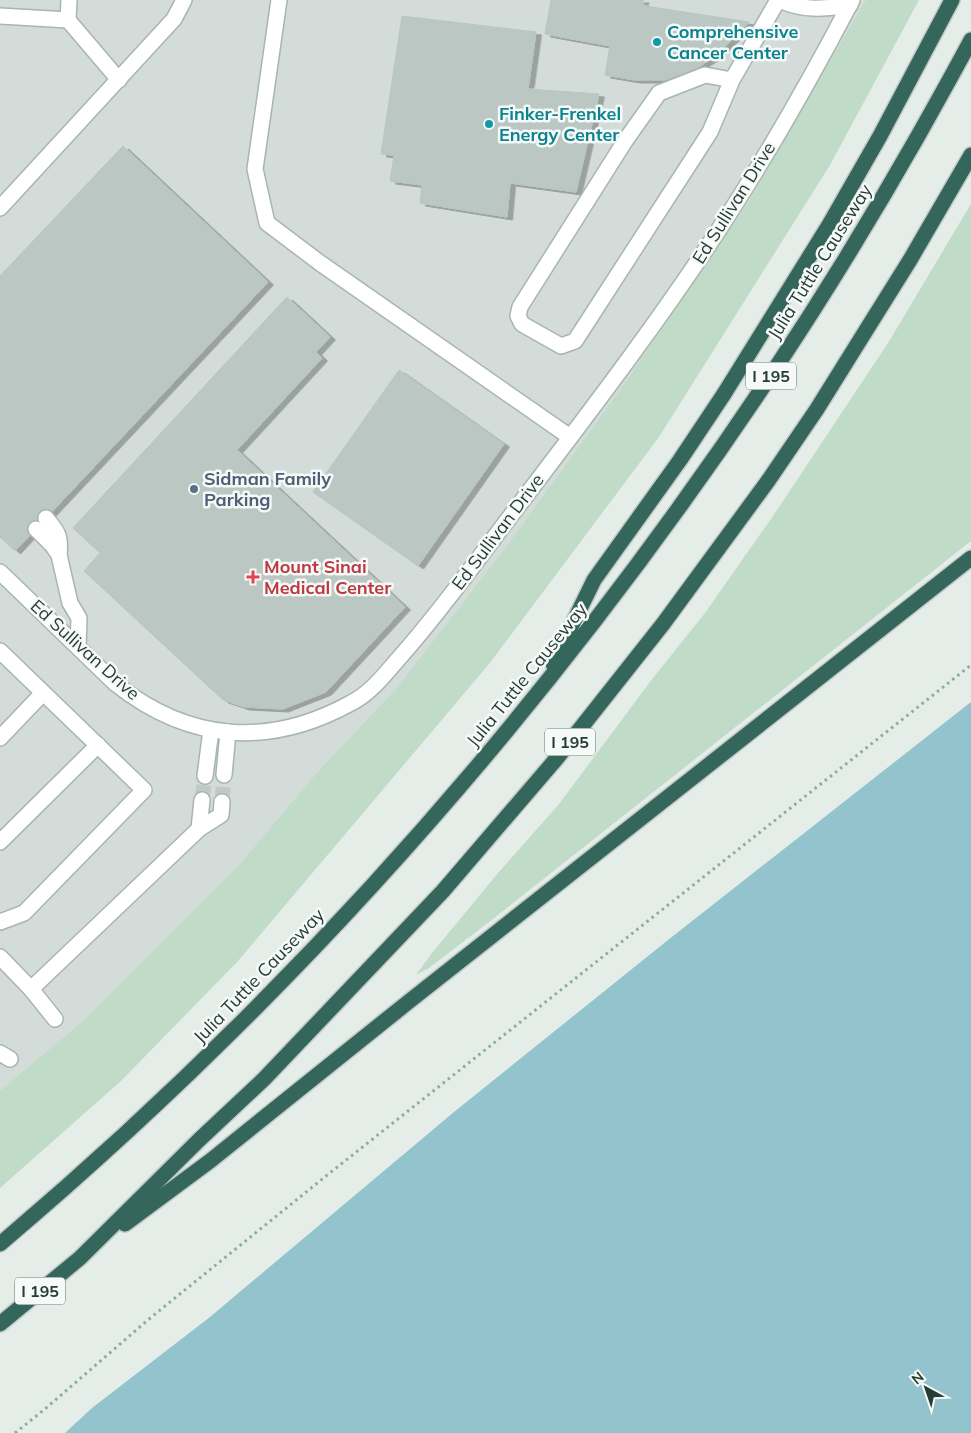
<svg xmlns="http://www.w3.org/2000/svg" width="971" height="1433" font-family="Mulish,sans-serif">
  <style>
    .built { fill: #d3dcd8 }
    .green { fill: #c0dbc7 }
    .water { fill: #93c3cc }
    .building { fill: #bac7c2; stroke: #b8c6c0; filter: url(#shadow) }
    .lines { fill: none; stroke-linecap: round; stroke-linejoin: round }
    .minor-tunnel { stroke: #bfcac5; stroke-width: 15; stroke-dasharray: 15 8; stroke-linecap: butt }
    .minor-casing { stroke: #a8b5b0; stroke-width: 18 }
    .highway-casing { stroke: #c2c9c7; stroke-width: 18 }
    .path { stroke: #88ada1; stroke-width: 3; stroke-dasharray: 2.5 4; stroke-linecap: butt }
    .minor { stroke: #fff; stroke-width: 15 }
    .highway { stroke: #34665c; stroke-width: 15 }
    .culture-dot { fill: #0f9aa8; stroke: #f5f9f7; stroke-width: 2 }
    .service-dot { fill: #5c6f8a; stroke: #f5f9f7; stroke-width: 2 }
    .health-dot { fill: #e0444e; stroke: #f5f9f7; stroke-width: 2 }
    .labels { text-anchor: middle; stroke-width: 5; stroke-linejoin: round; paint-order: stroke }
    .shield { fill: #f5f9f7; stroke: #647570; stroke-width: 1 }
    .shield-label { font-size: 16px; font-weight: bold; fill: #263d36 }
    .culture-label { font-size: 18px; font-weight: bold; fill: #0d838f; stroke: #f5f9f7; text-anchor: start }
    .street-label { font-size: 18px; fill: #263d36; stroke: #f5f9f7 }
    .service-label { font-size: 18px; font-weight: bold; fill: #4e5e75; stroke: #f5f9f7; text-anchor: start }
    .health-label { font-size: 18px; font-weight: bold; fill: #be3a42; stroke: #f5f9f7; text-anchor: start }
  </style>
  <defs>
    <filter id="shadow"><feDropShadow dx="5.5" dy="3" stdDeviation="0" flood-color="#0004"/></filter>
  </defs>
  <rect width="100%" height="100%" fill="#e5ede9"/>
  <polygon class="built" points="0,0 892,0 423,684 0,1109"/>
  <g class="green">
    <polygon points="866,0 919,0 830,165 659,437 489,664 238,961 121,1081 0,1188 0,1091 82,1022 241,863 316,774 397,688 507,546 621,389 749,201"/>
    <polygon points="971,204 971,541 489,922 429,968 416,975 432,953 498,873 559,804 653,678 705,613 773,516 888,343"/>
  </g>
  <polygon class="water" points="971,702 971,1433 65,1433 92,1408 210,1317 454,1112 668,940"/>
  <g class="building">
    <polygon points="551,0 644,0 642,1 645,6 749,22 718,54 690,73 664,80 635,80 605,75 610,46 545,34"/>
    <polygon points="402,16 536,32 528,89 599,94 576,192 510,183 507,217 420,203 422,185 390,181 394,155 381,154"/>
    <polygon points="123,146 268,282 15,551 0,537 0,276"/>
    <polygon points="287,297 330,337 316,352 322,358 237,450 405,607 326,692 283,709 244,707 223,700 84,571 100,553 73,528"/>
    <polygon points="399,370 504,444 418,566 313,492"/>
  </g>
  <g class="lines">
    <g class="minor-tunnel">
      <polyline points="202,800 205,776"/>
      <polyline points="222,802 224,775"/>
    </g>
    <defs>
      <g id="minor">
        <polyline points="279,0 255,169 267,223 320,263 570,437"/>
        <path d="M779,0C805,11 822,9 850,5"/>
        <polyline points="0,16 68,20 69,0"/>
        <polyline points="68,20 119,80"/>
        <polyline points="732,80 705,75 659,93 625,141 520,307 518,316 522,324 561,346 575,341 710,132 732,80 778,0"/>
        <polyline points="0,208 174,19 184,0"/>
        <path d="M46,518C58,532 61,536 59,555"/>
        <polyline points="36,529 53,546 59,555 70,603 79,618 78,646"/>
        <path d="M0,572L116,684C189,742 269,748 351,703C371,693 386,673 400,657C434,619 464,578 494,538C574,432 657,326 729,214C773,145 814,73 852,0"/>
        <polyline points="0,651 144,790 24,913 0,922"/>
        <polyline points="0,738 43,693"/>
        <polyline points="224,775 228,732"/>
        <polyline points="205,776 211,730"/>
        <polyline points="199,829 202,800"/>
        <polyline points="0,842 98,745"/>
        <polyline points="0,957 31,989 199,829 221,815 222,802"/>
        <polyline points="31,989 55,1019"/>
        <polyline points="0,1053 10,1059"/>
      </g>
      <g id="highway">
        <polyline points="553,664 594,580 680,460 724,394 829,225 880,136 952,0"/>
        <polyline points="125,1224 210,1161 407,1003 971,558"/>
        <path d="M0,1244C297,993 555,699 771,375C823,297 872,217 918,136C936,104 954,72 971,40"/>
        <polyline points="0,1324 80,1258 199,1140 264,1079 443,891 557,758 663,624 768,481 817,409 865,332 910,260 971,155"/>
      </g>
    </defs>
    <use href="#minor" class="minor-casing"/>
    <use href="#highway" class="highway-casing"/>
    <polyline class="path" points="15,1433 45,1409 149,1319 326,1176 971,665"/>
    <use href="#minor" class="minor"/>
    <use href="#highway" class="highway"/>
  </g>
  <g class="culture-dot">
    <circle cx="657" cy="42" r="5"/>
    <circle cx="489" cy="124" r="5"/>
  </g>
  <circle class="service-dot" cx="194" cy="489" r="5"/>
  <path class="health-dot" d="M250.5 569.5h5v5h5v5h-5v5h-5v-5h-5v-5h5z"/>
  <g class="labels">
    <g class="shield">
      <rect x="746" y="362.5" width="50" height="27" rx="4"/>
      <rect x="545" y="728.5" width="50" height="27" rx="4"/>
      <rect x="15" y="1277.5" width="50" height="27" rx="4"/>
    </g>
    <g class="shield-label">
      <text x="771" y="382">I 195</text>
      <text x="570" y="748">I 195</text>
      <text x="40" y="1297">I 195</text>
    </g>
    <g class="culture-label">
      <text x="667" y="38">Comprehensive<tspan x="667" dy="21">Cancer Center</tspan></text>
      <text x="499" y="120">Finker-Frenkel<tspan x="499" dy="21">Energy Center</tspan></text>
    </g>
    <g class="street-label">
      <text transform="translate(734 203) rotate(-58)" y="6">Ed Sullivan Drive</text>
      <text transform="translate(820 262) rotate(-58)" y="6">Julia Tuttle Causeway</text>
      <text transform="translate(498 532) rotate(-53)" y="6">Ed Sullivan Drive</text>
      <text transform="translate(85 650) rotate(42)" y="6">Ed Sullivan Drive</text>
      <text transform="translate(527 675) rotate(-51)" y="6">Julia Tuttle Causeway</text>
      <text transform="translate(259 976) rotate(-46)" y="6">Julia Tuttle Causeway</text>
    </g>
    <g class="service-label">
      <text x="204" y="485">Sidman Family<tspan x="204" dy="21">Parking</tspan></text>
    </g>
    <g class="health-label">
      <text x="264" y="573">Mount Sinai<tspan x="264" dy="21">Medical Center</tspan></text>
    </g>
  </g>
  <g transform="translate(926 1388) rotate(320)" stroke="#f5f9f7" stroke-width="4" paint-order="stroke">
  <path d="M0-4L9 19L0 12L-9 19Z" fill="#263d36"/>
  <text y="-8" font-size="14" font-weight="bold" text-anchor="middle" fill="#263d36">N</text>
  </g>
</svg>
